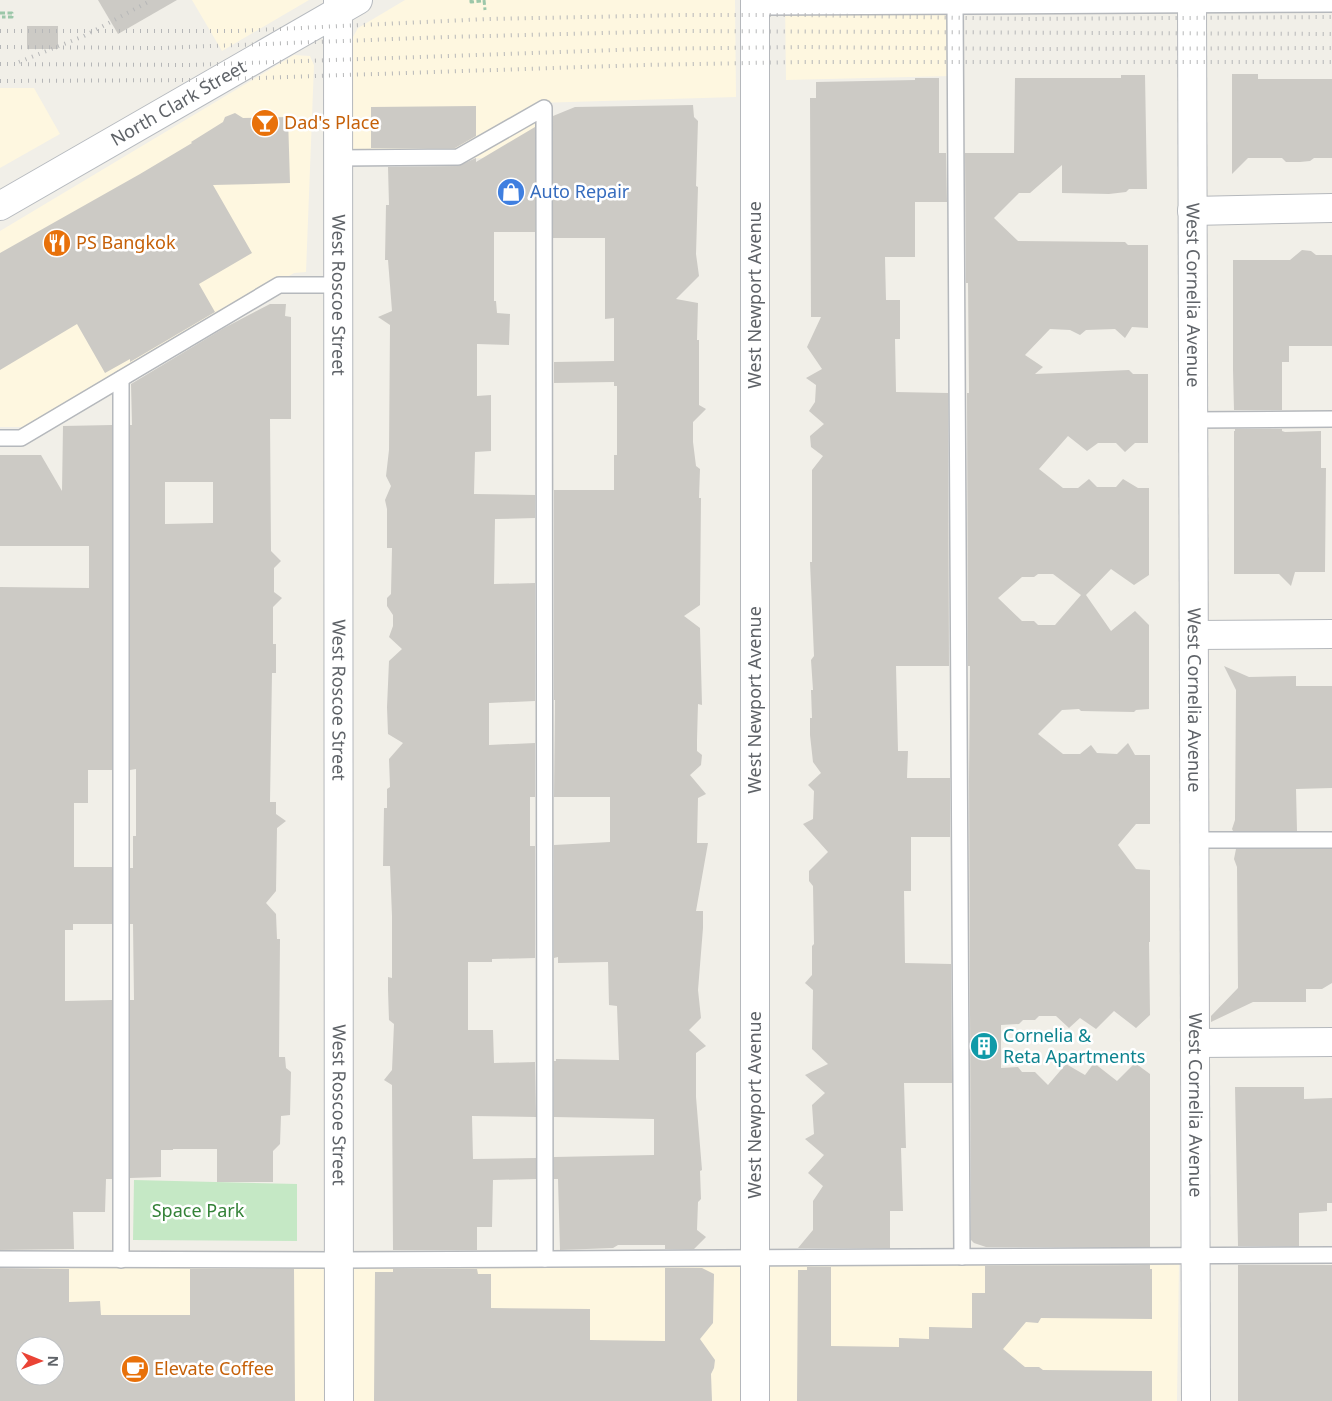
<svg xmlns="http://www.w3.org/2000/svg" width="1332" height="1401" font-family="'Noto Sans',sans-serif">
  <style>
    .commercial { fill: #fef7e0; fill-rule: evenodd }
    .green { fill: #c5e8c5 }
    .building { fill: #cccac5; fill-rule: evenodd }
    .lines { fill: none; stroke-linecap: round; stroke-linejoin: round }
    .lane-casing { stroke: #b5b8bc; stroke-width: 18 }
    .street-casing { stroke: #b5b8bc; stroke-width: 30 }
    .secondary-casing { stroke: #b6babf; stroke-width: 30 }
    .path { stroke: #9cc7a9; stroke-width: 3; stroke-dasharray: 5 2.5; stroke-linecap: butt }
    .lane { stroke: #fff; stroke-width: 15 }
    .street { stroke: #fff; stroke-width: 28 }
    .secondary { stroke: #fff; stroke-width: 28 }
    .rail { stroke: #b6b7b8; stroke-width: 4; stroke-dasharray: 1 6; stroke-linecap: butt }
    .labels { text-anchor: middle; stroke-width: 5; stroke-linejoin: round; paint-order: stroke }
    .street-label { font-size: 18px; fill: #5f6368; stroke: #fff }
    .food-label { font-size: 18px; fill: #c56008; stroke: #fff; text-anchor: start }
    .shop-label { font-size: 18px; fill: #366cbe; stroke: #fff; text-anchor: start }
    .culture-label { font-size: 18px; fill: #0d838f; stroke: #fff; text-anchor: start }
    .park-label { font-size: 18px; fill: #348238; stroke: #fff }
  </style>
  <rect width="100%" height="100%" fill="#f1efe8"/>
  <g class="commercial">
    <polygon points="192,0 309,0 222,51"/>
    <polygon points="405,0 735,0 736,97 537,103 536,232 486,232 486,158 351,162 353,37 358,28"/>
    <polygon points="785,0 952,0 951,76 786,80"/>
    <polygon points="294,55 310,56 314,65 306,272 294,273 35,427 0,427 0,231"/>
    <polygon points="0,88 34,88 60,134 0,168"/>
    <path d="M1179,1263L1177,1401H0V1338H37L39,1266L578,1268ZM25,1346H55V1376H25Z"/>
  </g>
  <polygon class="green" points="134,1180 297,1184 297,1241 133,1240"/>
  <g class="building">
    <polygon points="98,0 177,0 118,34"/>
    <rect x="27" y="26" width="31" height="23"/>
    <polygon points="1232,74 1258,74 1258,79 1332,79 1332,158 1314,158 1310,161 1300,162 1286,162 1282,158 1248,158 1232,174"/>
    <path d="M1121,75H1145L1147,189H1129L1126,192L1109,194L1062,193V165L1030,193H1019L994,218L1018,241L1125,242L1128,245H1148V328L1132,327L1125,338L1115,329L1086,330L1080,335L1070,330L1050,329L1025,355L1043,367L1035,374L1129,370L1133,374H1148V443H1135L1125,452L1116,443H1098L1087,451L1068,436L1039,469L1063,488H1078L1089,479L1097,487H1116L1123,479L1138,488H1149V575L1134,585L1111,569L1086,595L1111,631L1135,611L1149,625V709L1136,710L1134,712L1081,711L1079,709L1062,710L1038,734L1063,754H1080L1091,745L1097,753L1117,754L1128,743L1135,755H1150V824H1136L1118,845L1136,869L1150,870V942H1149L1150,1015L1136,1028L1114,1011L1096,1029L1080,1018L1069,1028L1056,1016H1039L1035,1020H1023L1019,1024L1001,1025V1068L1018,1067L1022,1072H1035L1048,1085L1066,1064L1085,1075L1094,1063L1117,1081L1135,1063L1150,1074V1247H986L974,1243L971,1240L969,778L970,666H968L967,393H969L968,283H966L965,153H1014L1015,78H1121ZM1038,574H1053L1081,595L1055,625H1038L1034,621H1022L998,598L1022,577H1034Z"/>
    <polygon points="915,78 939,78 939,153 946,153 947,202 915,202 915,257 885,257 886,300 900,300 900,339 895,339 896,392 948,393 949,666 896,666 898,751 908,751 907,778 950,778 950,837 911,837 911,891 904,891 905,963 951,964 952,1083 904,1083 906,1148 901,1148 903,1211 890,1211 890,1248 798,1248 813,1230 813,1201 823,1186 808,1173 824,1155 805,1139 814,1134 812,1105 825,1093 805,1075 828,1064 812,1049 813,990 805,983 812,975 812,946 814,944 813,886 809,881 809,871 828,852 803,824 813,819 814,791 808,785 821,773 813,762 810,735 810,718 812,718 811,690 813,690 811,660 814,656 810,562 812,562 812,470 823,456 811,447 810,436 824,424 809,411 815,402 816,385 806,378 822,369 807,347 821,317 811,317 810,98 816,98 816,82 915,80"/>
    <polygon points="693,105 694,117 698,121 696,186 698,187 696,254 699,276 676,299 698,303 697,340 699,340 699,405 706,409 693,422 693,442 696,466 700,469 699,498 701,498 700,605 684,616 700,628 702,705 698,704 697,740 697,751 702,755 701,765 690,775 706,794 698,798 697,843 708,843 696,911 703,911 703,928 698,990 701,1018 689,1030 706,1046 696,1053 696,1097 702,1170 700,1171 701,1199 698,1202 697,1230 706,1237 694,1249 665,1249 665,1245 618,1245 613,1248 560,1250 558,1179 554,1179 554,1157 654,1155 654,1119 554,1117 554,1061 556,1061 556,1059 619,1060 617,1006 609,1005 608,962 558,963 558,957 554,958 554,845 610,842 610,797 554,797 555,700 554,700 554,490 614,490 614,455 617,455 617,386 614,386 614,382 554,383 554,362 614,361 614,318 605,319 605,238 553,238 553,116 575,107"/>
    <polygon points="476,106 476,136 455,148 371,148 371,107"/>
    <polygon points="235,113 243,118 288,117 290,183 213,185 252,253 199,284 215,312 130,362 130,359 105,373 77,324 0,370 0,253 140,174 192,143 191,142 223,122 225,117"/>
    <polygon points="535,127 535,232 494,232 494,301 496,301 497,313 510,314 509,345 477,344 477,396 491,395 491,451 475,452 474,494 535,495 535,518 495,519 494,584 535,583 535,701 489,703 489,745 535,743 535,797 530,797 530,846 535,846 535,958 492,959 492,962 468,962 468,1030 493,1030 494,1063 535,1062 536,1117 472,1116 473,1159 536,1158 536,1179 493,1180 492,1227 477,1227 477,1250 393,1250 392,1085 384,1080 392,1070 394,1024 389,1020 388,990 388,977 392,978 392,916 390,866 383,866 384,808 387,808 387,789 390,787 389,759 403,743 388,734 387,707 389,661 402,649 389,637 393,626 393,615 387,606 387,598 391,594 392,548 387,548 387,509 385,500 391,486 386,476 389,450 390,325 378,317 392,311 388,260 385,260 386,205 389,205 388,167 458,166 476,158 476,162"/>
    <polygon points="1302,250 1311,251 1316,255 1332,255 1332,346 1289,346 1289,362 1282,362 1282,410 1234,410 1233,370 1233,260 1290,260"/>
    <path d="M270,304H286L285,316L291,317V419H270L271,551L281,561L274,568V592L282,598L273,607V644H276V673H272L270,802H276V814L286,821L277,828L276,891L266,903L276,914L277,939H280L279,1057H285L286,1068L291,1072L290,1115L281,1116L280,1144L273,1151V1182H217V1149H173V1150H161V1177L130,1178V1000H134L133,924H130V868H133V836H136V769L130,770V425H132L131,384L224,328ZM165,482H213V523L165,524Z"/>
    <polygon points="112,425 112,770 88,770 88,803 74,803 74,867 112,867 112,924 73,924 73,930 65,930 65,1001 112,1000 112,1179 106,1179 105,1212 73,1212 74,1249 0,1250 0,587 89,588 89,546 0,546 0,455 41,455 62,491 63,426"/>
    <polygon points="1235,429 1282,429 1282,431 1285,432 1321,431 1321,468 1326,468 1325,572 1295,572 1291,586 1279,574 1234,574 1234,431 1235,431"/>
    <polygon points="1224,666 1249,677 1296,676 1296,686 1332,686 1332,788 1296,789 1297,831 1233,831 1232,829 1235,820 1236,690"/>
    <polygon points="1236,849 1332,849 1332,983 1322,989 1306,989 1306,1002 1253,1002 1211,1022 1211,1016 1238,988 1237,867 1234,859"/>
    <polygon points="1235,1087 1304,1087 1304,1099 1332,1098 1332,1203 1327,1203 1327,1211 1299,1213 1299,1246 1238,1246"/>
    <polygon points="1150,1265 1150,1269 1152,1269 1152,1319 1041,1318 1038,1323 1026,1322 1003,1349 1025,1367 1039,1367 1043,1370 1152,1371 1152,1401 797,1401 798,1270 807,1270 807,1267 831,1267 831,1346 899,1347 899,1338 929,1339 929,1327 972,1328 972,1293 985,1293 985,1266"/>
    <rect x="1238" y="1265" width="94" height="136"/>
    <path d="M0,1268L69,1269V1302L100,1301L101,1315H190V1269H294L295,1401H0ZM25,1346H55V1376H25Z"/>
    <polygon points="665,1268 702,1268 714,1274 713,1323 700,1339 715,1360 714,1368 711,1374 712,1401 374,1401 375,1272 393,1272 393,1269 477,1269 478,1274 491,1274 491,1308 590,1309 590,1340 665,1341"/>
  </g>
  <g class="lines">
    <defs>
      <g id="lane">
        <polyline points="955,6 962,1257"/>
        <polyline points="755,7 1332,4"/>
        <polyline points="338,158 458,157 544,108 545,1259"/>
        <polyline points="1193,420 1332,419"/>
        <polyline points="0,438 21,438 279,285 338,285"/>
        <polyline points="1194,840 1332,840"/>
        <polyline points="0,1259 339,1260 1332,1255"/>
        <polyline points="121,1260 121,379"/>
      </g>
      <g id="street">
        <path id="s1" d="M338,0L339,1401"/>
        <polyline points="755,0 755,1401"/>
        <path id="s2" d="M1192,0L1196,1401"/>
        <polyline points="1192,211 1332,208"/>
        <polyline points="1194,635 1332,634"/>
        <polyline points="1195,1043 1332,1042"/>
      </g>
      <g id="secondary">
        <path id="s3" d="M0,206L358,0"/>
      </g>
    </defs>
    <use href="#lane" class="lane-casing"/>
    <use href="#street" class="street-casing"/>
    <use href="#secondary" class="secondary-casing"/>
    <g class="path">
      <polyline points="471,0 471,2 481,1"/>
      <polyline points="484,0 485,10"/>
      <polyline points="0,13 12,13 12,17 2,17"/>
    </g>
    <use href="#lane" class="lane"/>
    <use href="#street" class="street"/>
    <use href="#secondary" class="secondary"/>
    <g class="rail">
      <polyline points="0,31 237,31 487,19 684,15 802,15 1023,19 1332,17"/>
      <polyline points="0,47 160,48 447,37 681,31 1332,34"/>
      <polyline points="19,62 84,36 152,0"/>
      <polyline points="0,64 192,65 643,49 802,47 1022,49 1332,48"/>
      <polyline points="0,81 197,80 643,65 802,62 1332,62"/>
    </g>
  </g>
  <defs>
    <symbol id="bar-disc" viewBox="-11 -11 22 22"><circle r="9.5" fill="#e8710a" stroke="#fff"/><path d="M-6-5H6L.8 .8V4.5H3.5V6h-7V4.5H-.8V.8Z" fill="#fff"/></symbol>
    <symbol id="shop-disc" viewBox="-11 -11 22 22"><circle r="9.5" fill="#3f7fe0" stroke="#fff"/><path d="M-5-2.5h2.3a2.7 3.5 0 0 1 5.4 0H5L5.5 6h-11ZM-1.5-2.5h3a1.5 2.3 0 0 0-3 0Z" fill="#fff"/></symbol>
    <symbol id="restaurant-disc" viewBox="-11 -11 22 22"><circle r="9.5" fill="#e8710a" stroke="#fff"/><path d="M-5-6h1v4h1v-4h1v4h1v-4h1v5L-1.5 .5V6h-2V.5L-5-1ZM5-6V6H3V1.5H1.5Q1.5-4 5-6Z" fill="#fff"/></symbol>
    <symbol id="building-disc" viewBox="-11 -11 22 22"><circle r="9.5" fill="#0f9aa8" stroke="#fff"/><path d="M-4-6H4V6H1V3H-1V6H-4ZM-2.5-4.3h1.7v1.8h-1.7ZM.8-4.3h1.7v1.8H.8ZM-2.5-1h1.7V.8h-1.7ZM.8-1h1.7V.8H.8Z" fill="#fff"/></symbol>
    <symbol id="cafe-disc" viewBox="-11 -11 22 22"><circle r="9.5" fill="#e8710a" stroke="#fff"/><path d="M-5.5-4.5H6V0H3Q3 3.5 0 3.5H-2.5Q-5.5 3.5-5.5 0ZM3-3.2v2h1.7v-2ZM-6 4.5H4V6H-6Z" fill="#fff"/></symbol>
  </defs>
  <g fill-rule="evenodd">
    <use href="#bar-disc" x="249" y="107" width="32" height="32"/>
    <use href="#shop-disc" x="495" y="176" width="32" height="32"/>
    <use href="#restaurant-disc" x="41" y="227" width="32" height="32"/>
    <use href="#building-disc" x="968" y="1030" width="32" height="32"/>
    <use href="#cafe-disc" x="119" y="1353" width="32" height="32"/>
  </g>
  <g class="labels">
    <g class="street-label">
      <text dy="6" stroke="none"><textPath href="#s3" startOffset="206">North Clark Street</textPath></text>
      <text dy="6" stroke="none"><textPath href="#s1" startOffset="295">West Roscoe Street</textPath></text>
      <text transform="translate(755 295) rotate(-90)" y="6">West Newport Avenue</text>
      <text dy="6" stroke="none"><textPath href="#s2" startOffset="295">West Cornelia Avenue</textPath></text>
      <text dy="6" stroke="none"><textPath href="#s1" startOffset="700">West Roscoe Street</textPath></text>
      <text transform="translate(755 700) rotate(-90)" y="6">West Newport Avenue</text>
      <text dy="6" stroke="none"><textPath href="#s2" startOffset="700">West Cornelia Avenue</textPath></text>
      <text dy="6" stroke="none"><textPath href="#s1" startOffset="1105">West Roscoe Street</textPath></text>
      <text transform="translate(755 1105) rotate(-90)" y="6">West Newport Avenue</text>
      <text dy="6" stroke="none"><textPath href="#s2" startOffset="1105">West Cornelia Avenue</textPath></text>
    </g>
    <g class="food-label">
      <text x="284" y="129">Dad's Place</text>
      <text x="76" y="249">PS Bangkok</text>
      <text x="154" y="1375">Elevate Coffee</text>
    </g>
    <g class="shop-label">
      <text x="530" y="198">Auto Repair</text>
    </g>
    <g class="culture-label">
      <text x="1003" y="1042">Cornelia &amp;<tspan x="1003" dy="21">Reta Apartments</tspan></text>
    </g>
    <g class="park-label">
      <text x="198" y="1217">Space Park</text>
    </g>
  </g>
  <g transform="translate(40 1361) rotate(91)"><circle r="24" fill="#ffffff" stroke="#bfc1c3"/>
  <path d="M0-4L9 19L0 12L-9 19Z" fill="#ea4335"/>
  <text y="-8" font-size="14" font-weight="bold" text-anchor="middle" fill="#5f6368">N</text>
  </g>
</svg>
